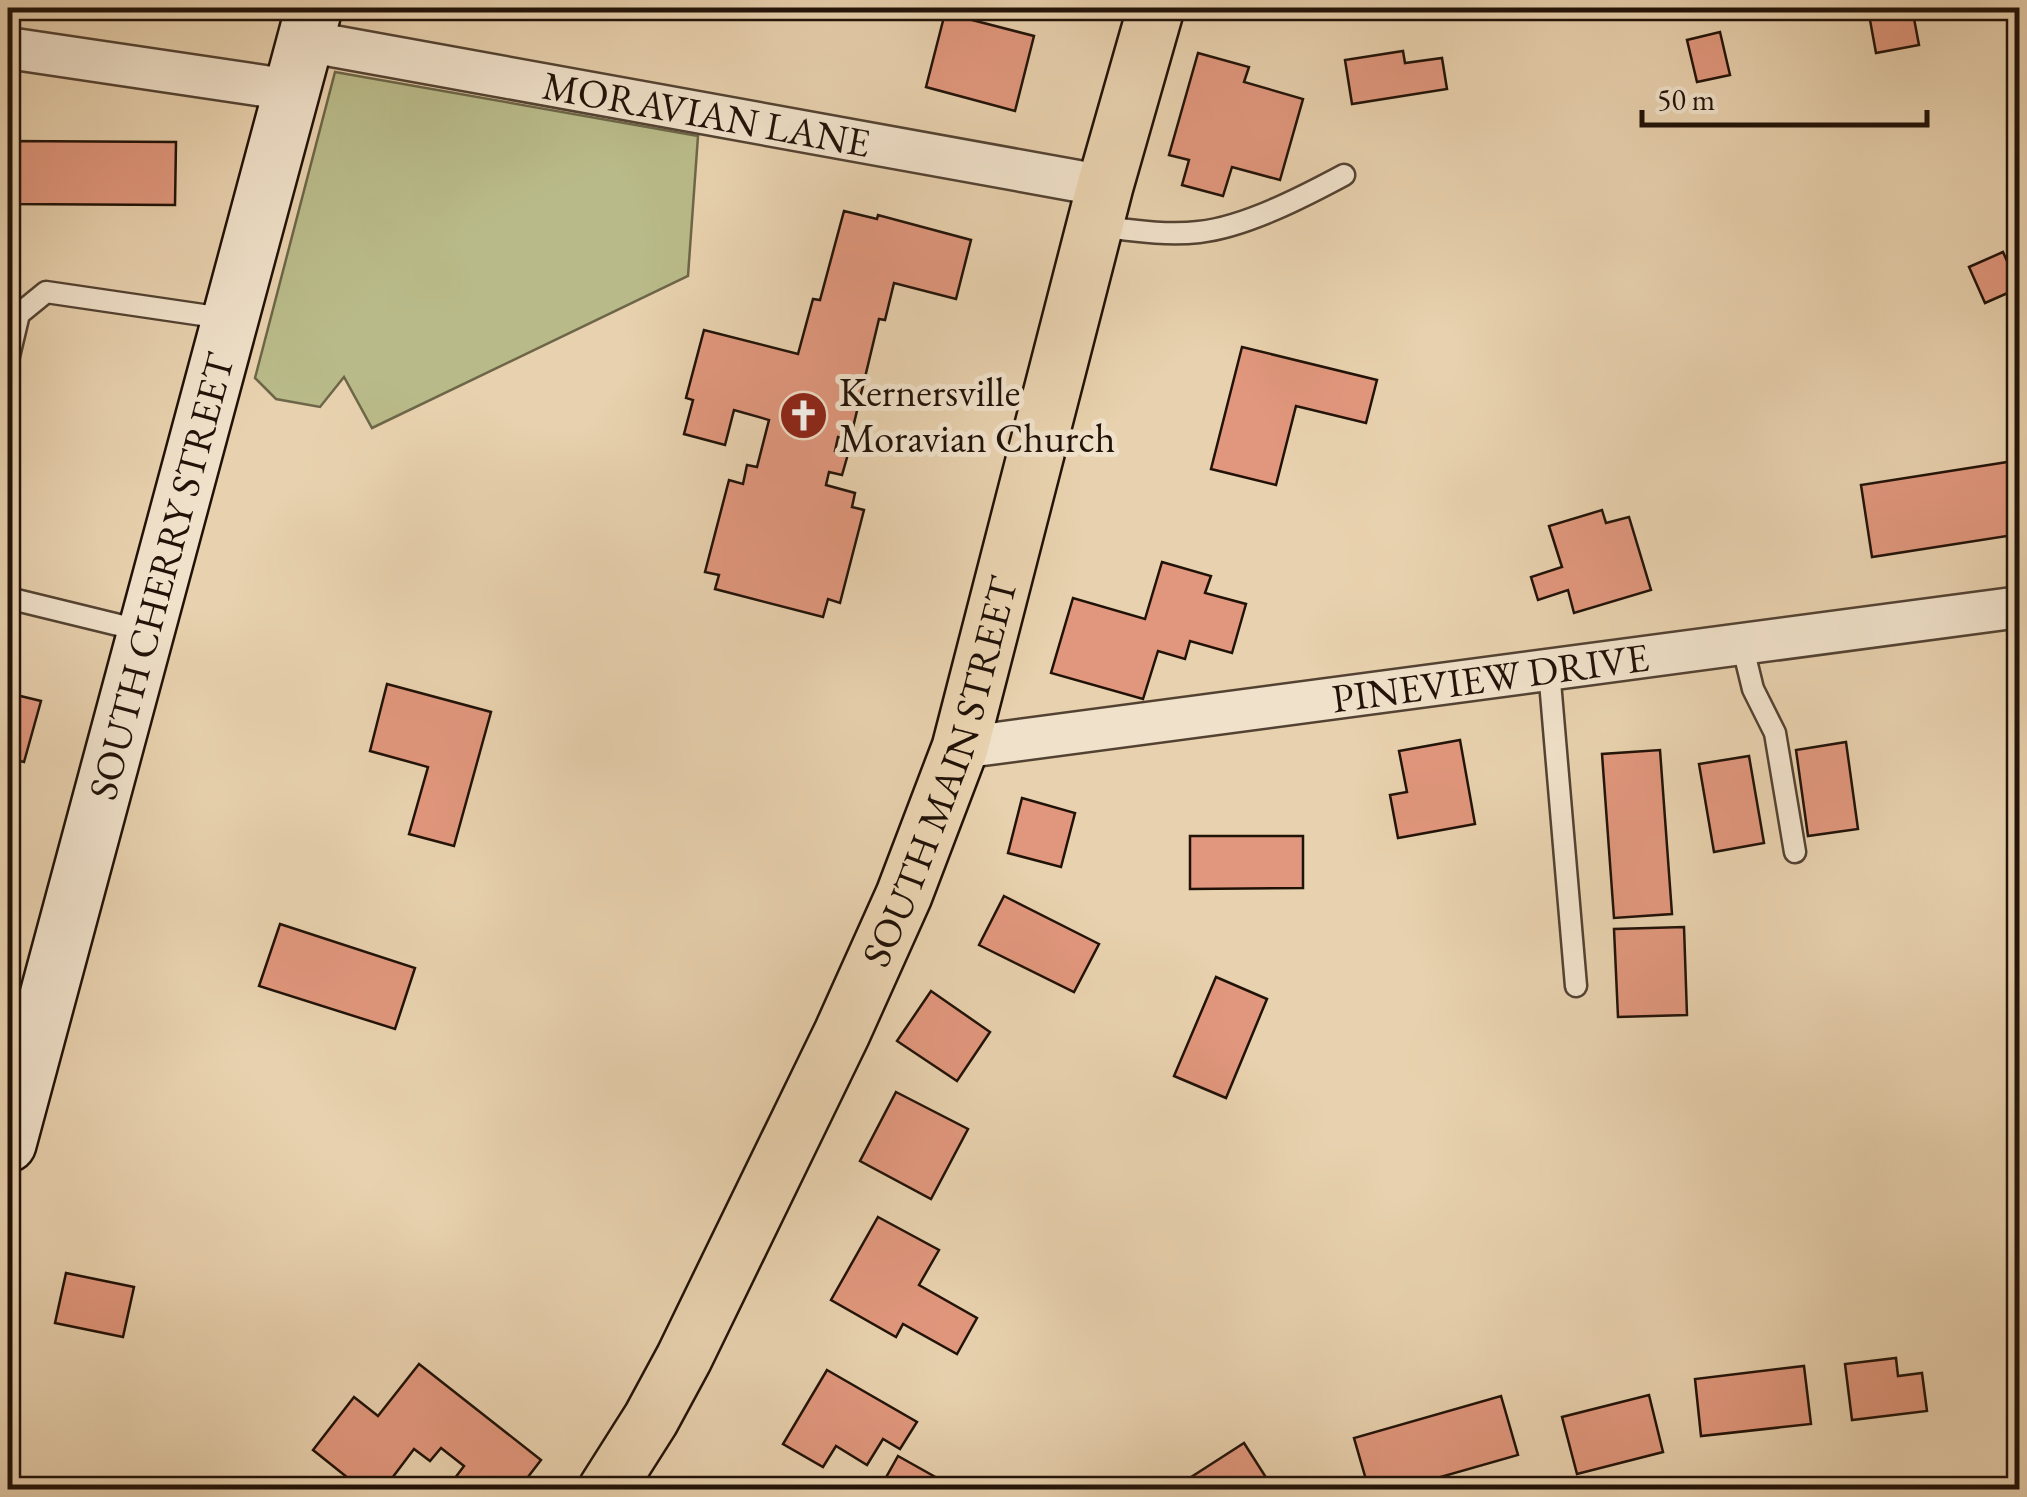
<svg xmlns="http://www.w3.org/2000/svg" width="2027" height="1497" font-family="'EB Garamond',serif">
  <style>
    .green { fill: #b9ba89; stroke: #6d6648; stroke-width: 2.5 }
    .building { fill: #e1977d; stroke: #211208; stroke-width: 2.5 }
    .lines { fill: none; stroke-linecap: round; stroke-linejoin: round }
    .lane-casing { stroke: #534232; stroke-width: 25 }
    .street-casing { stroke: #534232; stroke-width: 45 }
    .secondary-casing { stroke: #211208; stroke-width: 60 }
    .primary-casing { stroke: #211208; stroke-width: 60 }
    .lane { stroke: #f0e1ca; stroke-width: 20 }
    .street { stroke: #f0e1ca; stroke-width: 40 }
    .secondary { stroke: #f0e1ca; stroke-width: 55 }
    .primary { stroke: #e8d1ae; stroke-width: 55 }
    .labels { text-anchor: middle; stroke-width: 10; stroke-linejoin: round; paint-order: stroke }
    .street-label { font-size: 40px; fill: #211208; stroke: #f0e1ca }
    .poi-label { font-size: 40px; fill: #211208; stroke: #f0e1ca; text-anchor: start }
  </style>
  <rect width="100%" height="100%" fill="#e8d1ae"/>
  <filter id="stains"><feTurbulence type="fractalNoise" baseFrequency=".002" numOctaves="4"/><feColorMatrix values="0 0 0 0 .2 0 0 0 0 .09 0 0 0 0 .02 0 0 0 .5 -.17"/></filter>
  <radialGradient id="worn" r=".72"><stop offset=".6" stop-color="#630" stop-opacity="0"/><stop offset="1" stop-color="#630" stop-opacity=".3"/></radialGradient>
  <polygon class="green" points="335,72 698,136 688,276 372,428 344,377 320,407 276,399 255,378"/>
  <g class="building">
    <polygon points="1912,8 1919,45 1876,53 1868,9"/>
    <polygon points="945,13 1034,36 1015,111 926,87"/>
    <polygon points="1720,32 1730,75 1697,82 1687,40"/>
    <polygon points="1403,51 1405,63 1442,58 1447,89 1352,104 1345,60"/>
    <polygon points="1198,53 1249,67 1244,82 1303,99 1280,180 1232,167 1223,196 1182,185 1189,160 1169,155"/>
    <polygon points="8,141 176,142 175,205 8,204"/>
    <polygon points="844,211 877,219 878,215 971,240 956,299 894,283 885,320 879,319 850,440 838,437 835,451 848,454 842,475 829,472 826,485 855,493 852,507 864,510 840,603 828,599 823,617 715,589 719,575 705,572 729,480 743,484 747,465 757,467 769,420 734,410 725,445 684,434 693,400 686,398 704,330 798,354 813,299 820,300"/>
    <polygon points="2003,252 2019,288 1985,303 1969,267"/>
    <polygon points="1242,347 1377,380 1366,423 1296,406 1276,485 1211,469"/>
    <polygon points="2020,460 2020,534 1872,557 1861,485"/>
    <polygon points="1602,510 1606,523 1629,517 1651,590 1574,613 1568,590 1538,600 1531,577 1562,567 1549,526"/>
    <polygon points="1162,562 1211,576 1205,593 1246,604 1232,653 1190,641 1185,659 1158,651 1143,699 1051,673 1073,598 1145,619"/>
    <polygon points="387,684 491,712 454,846 409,834 428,767 370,751"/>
    <polygon points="8,693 41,701 24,762 8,758"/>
    <polygon points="1460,740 1475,824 1398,838 1390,795 1407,792 1399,751"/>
    <polygon points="1846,742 1858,829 1808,836 1796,750"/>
    <polygon points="1660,750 1672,914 1614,918 1602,754"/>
    <polygon points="1749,756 1764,843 1714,852 1699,764"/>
    <polygon points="1022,798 1075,813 1061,867 1008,853"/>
    <polygon points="1190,836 1303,836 1303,888 1190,889"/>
    <polygon points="1004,896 1099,944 1074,992 979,945"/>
    <polygon points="280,924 415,968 395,1029 259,986"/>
    <polygon points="1684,927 1687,1015 1618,1017 1614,929"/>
    <polygon points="1216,977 1267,999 1226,1098 1174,1076"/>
    <polygon points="931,991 990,1032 957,1081 897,1041"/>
    <polygon points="896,1092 968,1129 931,1199 860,1161"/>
    <polygon points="878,1217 939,1250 919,1285 977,1318 957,1354 903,1324 896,1337 831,1300"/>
    <polygon points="66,1273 134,1287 123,1337 55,1323"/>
    <polygon points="1896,1358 1898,1376 1922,1373 1927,1411 1852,1420 1845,1364"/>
    <polygon points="419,1364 541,1460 518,1490 469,1490 455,1478 464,1466 441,1448 430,1461 414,1449 383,1490 363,1490 313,1450 354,1397 378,1416"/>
    <polygon points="1804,1366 1811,1424 1701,1436 1695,1379"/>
    <polygon points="827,1370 917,1422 900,1449 883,1439 867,1465 836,1446 823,1467 783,1444"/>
    <polygon points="1649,1395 1663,1452 1577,1474 1562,1417"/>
    <polygon points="1501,1396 1518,1455 1395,1490 1369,1490 1354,1438"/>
    <polygon points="1244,1443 1274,1490 1171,1490"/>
    <polygon points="898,1456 946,1483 942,1490 879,1490"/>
  </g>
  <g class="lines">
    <defs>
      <g id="lane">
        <path d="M1097,226C1130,230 1165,236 1199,232C1245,227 1303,197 1344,175"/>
        <polyline points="8,360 19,314 46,292 230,319"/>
        <polyline points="8,598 143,631"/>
        <polyline points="1742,644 1753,689 1775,733 1795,852"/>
        <polyline points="1549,670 1576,986"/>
      </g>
      <g id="street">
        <path id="s1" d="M305,41L1105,186"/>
        <polyline points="8,48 291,90"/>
        <path id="s2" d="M960,748L2020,607"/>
      </g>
      <g id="secondary">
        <path id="s3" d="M8,1144L314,8"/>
      </g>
      <g id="primary">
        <path id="s4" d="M606,1490L651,1419L684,1358L842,1033L904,895L960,748L1105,186L1156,8"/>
      </g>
    </defs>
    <use href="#lane" class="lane-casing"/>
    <use href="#street" class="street-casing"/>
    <use href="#secondary" class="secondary-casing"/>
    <use href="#primary" class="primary-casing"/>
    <use href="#lane" class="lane"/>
    <use href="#street" class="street"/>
    <use href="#secondary" class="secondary"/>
    <use href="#primary" class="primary"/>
  </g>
  <defs>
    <symbol id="church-disc" viewBox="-11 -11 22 22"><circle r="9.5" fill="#8f2418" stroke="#f0e1ca"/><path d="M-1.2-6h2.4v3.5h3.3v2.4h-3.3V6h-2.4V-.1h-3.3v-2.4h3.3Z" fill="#fff"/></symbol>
  </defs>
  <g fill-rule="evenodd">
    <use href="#church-disc" x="776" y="388" width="55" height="55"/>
  </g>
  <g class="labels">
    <g class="street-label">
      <text dy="14" stroke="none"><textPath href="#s1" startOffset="408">MORAVIAN LANE</textPath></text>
      <text dy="14" stroke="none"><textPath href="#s3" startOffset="588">SOUTH CHERRY STREET</textPath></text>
      <text dy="14" stroke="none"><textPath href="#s2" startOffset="535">PINEVIEW DRIVE</textPath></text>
      <text dy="14" stroke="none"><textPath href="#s4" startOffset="795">SOUTH MAIN STREET</textPath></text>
    </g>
    <g class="poi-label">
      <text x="839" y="406">Kernersville<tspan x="839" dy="46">Moravian Church</tspan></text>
    </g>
  </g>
  <rect width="2027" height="1497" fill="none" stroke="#e8d1ae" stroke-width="40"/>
  <rect x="10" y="10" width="2007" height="1477" fill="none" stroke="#211208" stroke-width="5"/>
  <rect x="20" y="20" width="1987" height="1457" fill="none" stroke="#211208" stroke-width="2.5"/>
  <path d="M1642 110v15h285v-15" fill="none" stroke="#211208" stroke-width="5"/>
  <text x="1657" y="110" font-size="30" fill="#211208" stroke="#f0e1ca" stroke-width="8" paint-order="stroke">50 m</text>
  <rect width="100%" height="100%" filter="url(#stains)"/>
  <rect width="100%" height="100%" fill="url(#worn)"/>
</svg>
